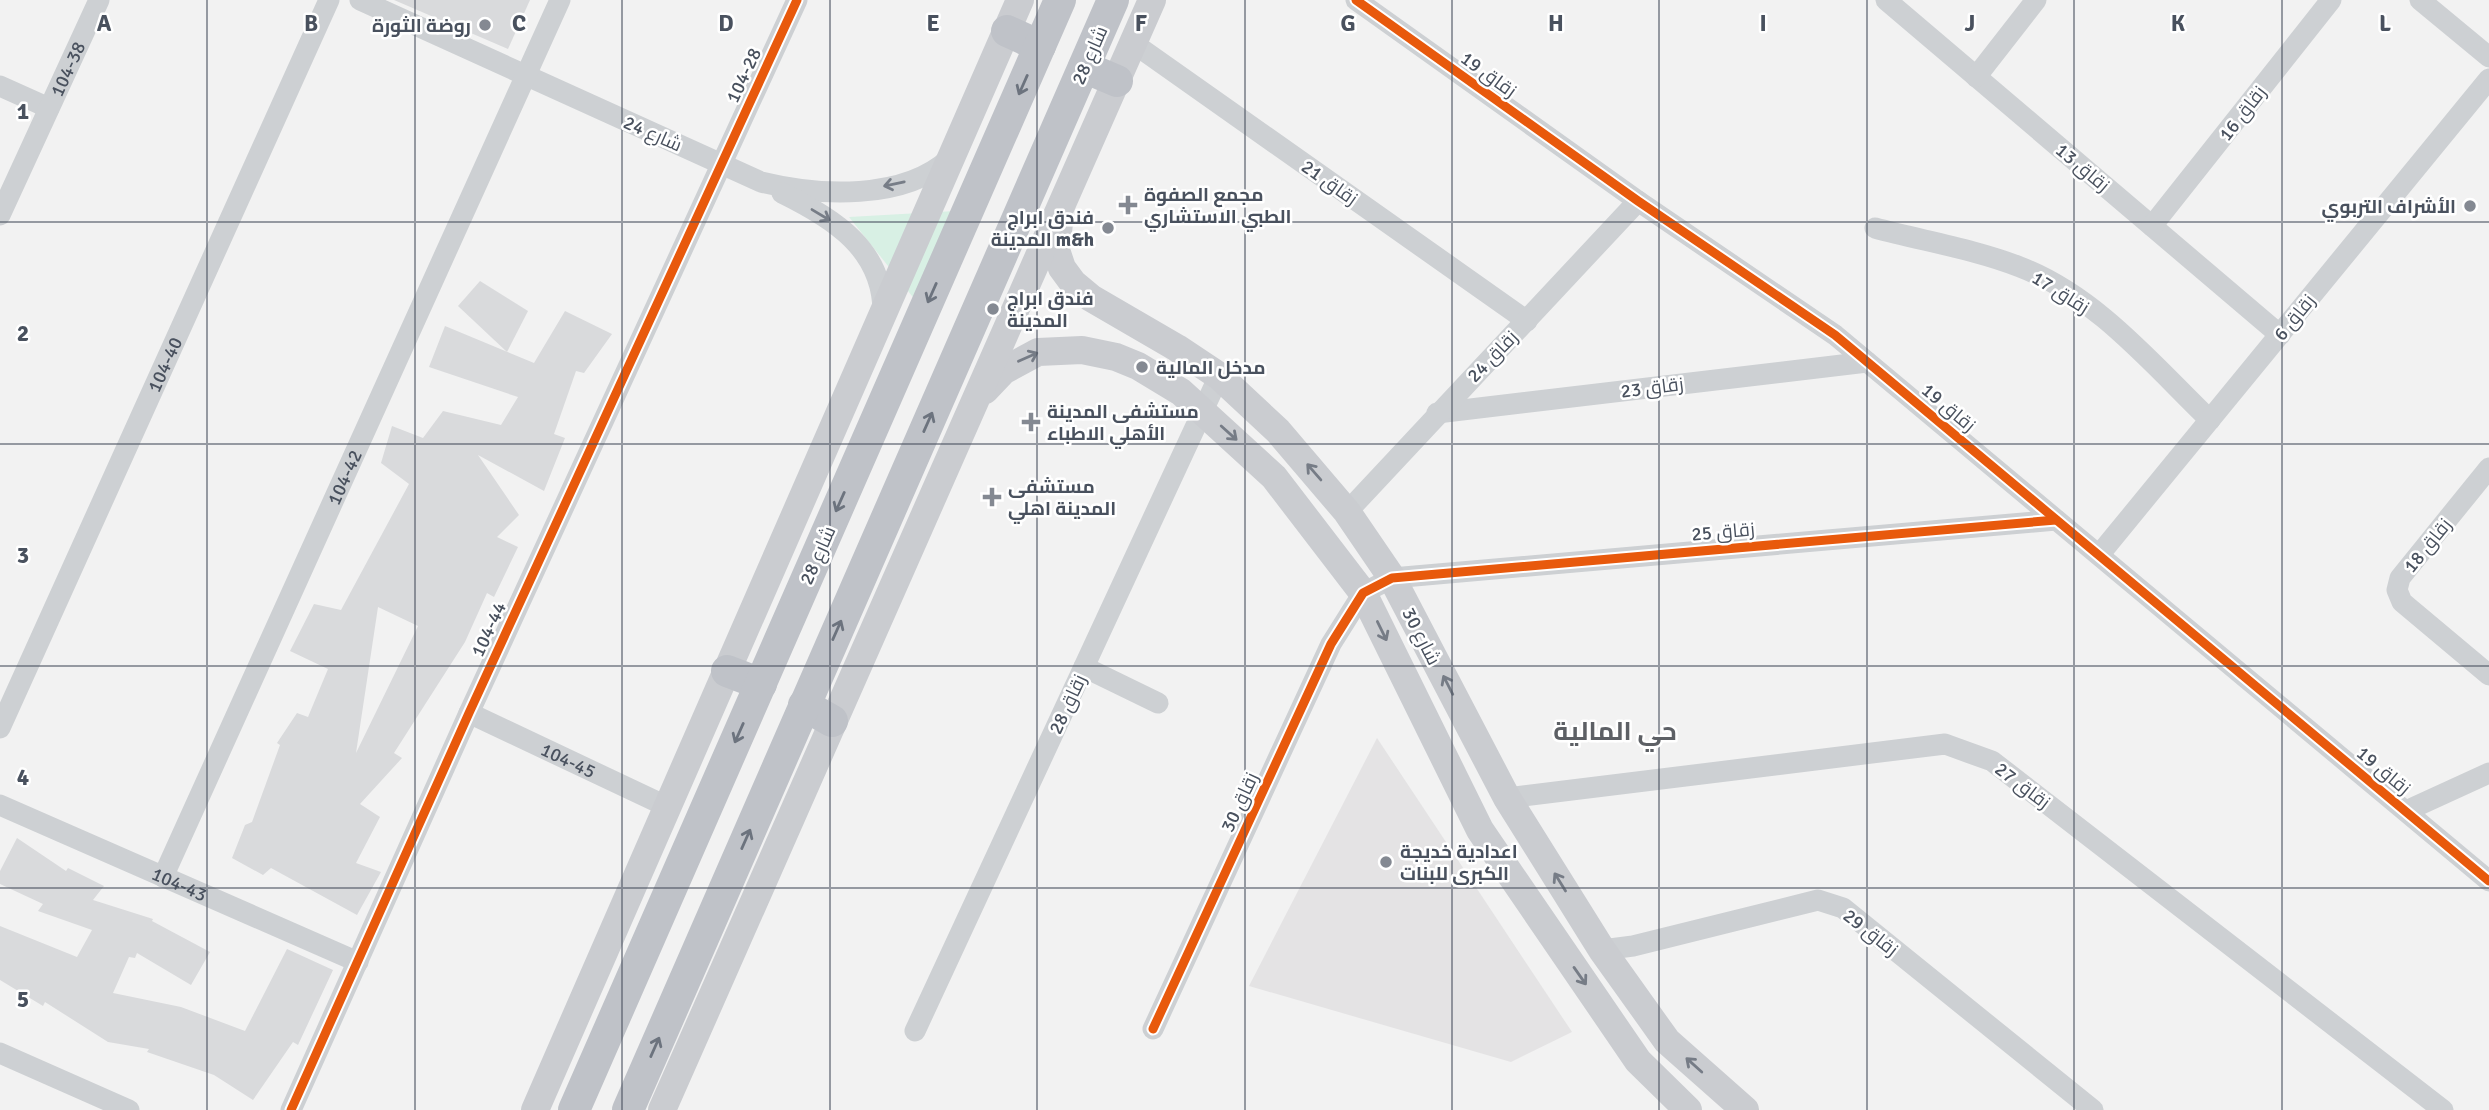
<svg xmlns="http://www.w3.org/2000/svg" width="2489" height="1110" font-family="Signika,Cairo,sans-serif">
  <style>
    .education { fill: #e4e3e4 }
    .green { fill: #d8f0e4 }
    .building { fill: #d9dadc; fill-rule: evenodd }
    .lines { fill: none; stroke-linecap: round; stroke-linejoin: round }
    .minor { stroke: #cdd0d3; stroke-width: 21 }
    .major { stroke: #caccd0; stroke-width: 28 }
    .highway { stroke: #bfc2c8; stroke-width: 32 }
    .cycleway-casing { stroke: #fff; stroke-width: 13 }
    .cycleway { stroke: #e8590c; stroke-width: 9 }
    .oneway { stroke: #6c737e }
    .oneway2 { stroke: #777d87 }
    .oneway3 { stroke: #767c86 }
    .grid { fill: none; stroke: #49515e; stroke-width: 2; stroke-opacity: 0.55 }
    .poi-dot { fill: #848992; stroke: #fff; stroke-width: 2.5 }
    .labels { text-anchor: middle; stroke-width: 5; stroke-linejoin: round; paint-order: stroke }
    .poi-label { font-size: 19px; font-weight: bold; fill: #49515e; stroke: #fff; text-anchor: start }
    .street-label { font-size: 19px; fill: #49515e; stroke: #fff }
    .district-label { font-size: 26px; font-weight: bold; fill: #5d6065; stroke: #fff }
    .grid-label { font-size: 23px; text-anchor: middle; font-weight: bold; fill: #49515e; stroke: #fff; stroke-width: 5; stroke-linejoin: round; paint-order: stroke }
  </style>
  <rect width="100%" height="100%" fill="#f2f2f2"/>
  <polygon class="education" points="1377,738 1572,1032 1511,1062 1249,986"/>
  <polygon class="green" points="955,211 916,301 849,217"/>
  <g class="building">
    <polygon points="394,0 530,0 508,49"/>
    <polygon points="480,281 528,311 507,352 458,306"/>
    <path d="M565,311L612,334L584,373L576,371L554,434L565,438L544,491L478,455L519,515L497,537L518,547L494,597L487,593L465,642L394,753L402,758L360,804L380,817L356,863L381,872L357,915L271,868L263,875L232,858L245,825L252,822L280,745L277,743L297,713L308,717L328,669L290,651L314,604L341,610L409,484L381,463L392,426L423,438L443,411L501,425L518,397L429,367L445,326L534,363ZM378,607L418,626L356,753Z"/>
    <polygon points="17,838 66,871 68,868 104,886 93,900 153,919 152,921 210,952 191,985 137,953 135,958 129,957 113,993 181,1007 245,1031 287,949 333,970 298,1045 293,1042 253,1100 214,1075 147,1052 149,1049 108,1042 45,1002 43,1006 0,980 0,926 77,957 92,930 38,911 43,904 0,884 0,871"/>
  </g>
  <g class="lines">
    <g class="minor">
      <path d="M360,0L761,182C818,196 904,201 950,158"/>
      <polyline points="1356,0 1638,201 1835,335 2489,881"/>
      <polyline points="1886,0 2280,335"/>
      <polyline points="2420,0 2489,57"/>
      <polyline points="1133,43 1527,321"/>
      <polyline points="1976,77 2036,0"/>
      <polyline points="0,86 49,108"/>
      <path d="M782,193C833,218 883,249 883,312"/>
      <path id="s1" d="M0,215L99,0"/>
      <polyline points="2152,226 2331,0"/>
      <path d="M1875,228C1923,241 1974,249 2020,267C2096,296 2153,365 2210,420"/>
      <polyline points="1437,413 1867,362"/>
      <polyline points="2489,468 2400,578 2397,590 2402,602 2489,675"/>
      <polyline points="1347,512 1638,201"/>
      <polyline points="2099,555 2489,79"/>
      <polyline points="1084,667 1158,703"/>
      <path id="s2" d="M469,713L668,807"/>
      <path id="s3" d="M0,728L329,0"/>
      <polyline points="1507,798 1945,744 1992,761 2443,1110"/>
      <path id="s4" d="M0,805L358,962"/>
      <polyline points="2406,811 2489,773"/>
      <path id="s5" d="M163,877L560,0"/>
      <polyline points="1602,950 1633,946 1818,900 1843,908 2093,1110"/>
      <polyline points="1153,1029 1331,644 1363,593 1392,578 2056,520"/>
      <polyline points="915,1031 1219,376"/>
      <polyline points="0,1053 129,1110"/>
      <polyline points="291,1110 469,713 797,0"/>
    </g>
    <g class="major">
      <polyline points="1059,223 1056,250 1062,268 1073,283 1091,298 1177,348 1219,376 1278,431 1347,512 1392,578 1507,798 1602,950 1667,1041 1745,1110"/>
      <polyline points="985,390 1003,371 1038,352 1082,350 1116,357 1138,366 1181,392 1274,477 1363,593 1480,830 1638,1061 1688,1110"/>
      <polyline points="535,1110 1020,0"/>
      <polyline points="662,1110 1152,0"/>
    </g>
    <g class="highway">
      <polyline points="1007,31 1040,46"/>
      <polyline points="1084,67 1117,81"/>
      <polyline points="727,671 761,684"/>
      <polyline points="804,705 832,721"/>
      <polyline points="574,1110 1060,0"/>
      <polyline points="628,1110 1113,0"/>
    </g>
    <defs>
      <g id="cycleway">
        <polyline points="1356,0 1638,201 1835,335 2489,881"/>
        <polyline points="1153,1029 1331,644 1363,593 1392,578 2056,520"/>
        <polyline points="291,1110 469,713 797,0"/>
      </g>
    </defs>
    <use href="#cycleway" class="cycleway-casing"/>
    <use href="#cycleway" class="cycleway"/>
  </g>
  <defs><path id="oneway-shaft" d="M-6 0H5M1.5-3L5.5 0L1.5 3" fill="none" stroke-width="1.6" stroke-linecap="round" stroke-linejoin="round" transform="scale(1.75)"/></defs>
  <g class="oneway">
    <use href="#oneway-shaft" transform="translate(1023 85) rotate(114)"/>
    <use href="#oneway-shaft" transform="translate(932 293) rotate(114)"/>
    <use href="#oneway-shaft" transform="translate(928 422) rotate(-66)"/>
    <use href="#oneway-shaft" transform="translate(840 502) rotate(114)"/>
    <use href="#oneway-shaft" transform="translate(837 630) rotate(-66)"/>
    <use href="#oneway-shaft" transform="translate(739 733) rotate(114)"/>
    <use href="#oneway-shaft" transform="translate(746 839) rotate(-66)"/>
    <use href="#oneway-shaft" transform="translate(655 1047) rotate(-66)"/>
  </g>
  <g class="oneway2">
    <use href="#oneway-shaft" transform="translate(894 184) rotate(168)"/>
    <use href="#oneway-shaft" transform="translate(821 215) rotate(31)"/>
  </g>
  <g class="oneway3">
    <use href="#oneway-shaft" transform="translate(1028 357) rotate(-24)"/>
    <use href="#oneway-shaft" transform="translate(1229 433) rotate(42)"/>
    <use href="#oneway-shaft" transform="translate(1314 472) rotate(-131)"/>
    <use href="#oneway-shaft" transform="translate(1382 631) rotate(64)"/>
    <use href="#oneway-shaft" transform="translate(1448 685) rotate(-117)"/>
    <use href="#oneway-shaft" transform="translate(1560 882) rotate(-122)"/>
    <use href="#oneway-shaft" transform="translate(1580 976) rotate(55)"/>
    <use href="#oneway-shaft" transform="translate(1694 1065) rotate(-138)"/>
  </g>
  <path class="grid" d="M207,0V1110M415,0V1110M622,0V1110M830,0V1110M1037,0V1110M1245,0V1110M1452,0V1110M1659,0V1110M1867,0V1110M2074,0V1110M2282,0V1110M0,222H2489M0,444H2489M0,666H2489M0,888H2489"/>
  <g class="poi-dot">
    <circle cx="485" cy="25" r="7"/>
    <path d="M1124.5 194.5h7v7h7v7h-7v7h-7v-7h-7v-7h7z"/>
    <circle cx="2470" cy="206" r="7"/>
    <circle cx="1108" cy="228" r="7"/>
    <circle cx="993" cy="309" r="7"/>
    <circle cx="1142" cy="367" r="7"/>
    <path d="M1027.5 411.5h7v7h7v7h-7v7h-7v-7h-7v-7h7z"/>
    <path d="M988.5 486.5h7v7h7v7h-7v7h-7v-7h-7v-7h7z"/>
    <circle cx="1386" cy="862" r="7"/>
  </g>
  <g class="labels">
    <g class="poi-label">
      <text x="471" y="32" text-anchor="end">روضة الثورة</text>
      <text x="1144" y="201">مجمع الصفوة<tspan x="1144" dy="22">الطبي الاستشاري</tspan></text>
      <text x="2456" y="213" text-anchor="end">الأشراف التربوي</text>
      <text x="1094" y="224" text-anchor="end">فندق ابراج<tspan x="1094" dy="22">المدينة m&amp;h</tspan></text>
      <text x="1007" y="305">فندق ابراج<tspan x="1007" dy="22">المدينة</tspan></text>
      <text x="1156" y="374">مدخل المالية</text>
      <text x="1047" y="418">مستشفى المدينة<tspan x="1047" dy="22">الأهلي الاطباء</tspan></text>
      <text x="1008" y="493">مستشفى<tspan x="1008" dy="22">المدينة اهلي</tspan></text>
      <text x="1400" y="858">اعدادية خديجة<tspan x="1400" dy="22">الكبرى للبنات</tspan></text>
    </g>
    <g class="street-label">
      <text transform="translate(1089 55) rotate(-66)" y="7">شارع 28</text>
      <text dy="7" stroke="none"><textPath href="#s1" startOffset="161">104-38</textPath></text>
      <text transform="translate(1489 74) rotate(36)" y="7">زقاق 19</text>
      <text transform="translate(743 75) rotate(-65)" y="7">104-28</text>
      <text transform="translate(2242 113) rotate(-52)" y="7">زقاق 16</text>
      <text transform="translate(653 133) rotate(24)" y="7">شارع 24</text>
      <text transform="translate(2083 167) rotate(40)" y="7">زقاق 13</text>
      <text transform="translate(1330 182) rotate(35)" y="7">زقاق 21</text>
      <text transform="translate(2061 292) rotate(32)" y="7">زقاق 17</text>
      <text transform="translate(2294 317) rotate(-51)" y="7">زقاق 6</text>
      <text transform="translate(1492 356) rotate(-46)" y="7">زقاق 24</text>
      <text dy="7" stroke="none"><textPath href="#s3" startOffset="399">104-40</textPath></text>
      <text transform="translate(1652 387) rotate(-7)" y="7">زقاق 23</text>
      <text transform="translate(1949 407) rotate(40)" y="7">زقاق 19</text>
      <text dy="7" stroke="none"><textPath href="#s5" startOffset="439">104-42</textPath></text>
      <text transform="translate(1723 531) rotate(-5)" y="7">زقاق 25</text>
      <text transform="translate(2427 545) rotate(-51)" y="7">زقاق 18</text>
      <text transform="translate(817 555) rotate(-66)" y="7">شارع 28</text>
      <text transform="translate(488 629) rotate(-65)" y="7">104-44</text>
      <text transform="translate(1422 636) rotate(63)" y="7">شارع 30</text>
      <text transform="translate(1067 704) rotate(-65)" y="7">زقاق 28</text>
      <text dy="7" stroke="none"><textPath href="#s2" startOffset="110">104-45</textPath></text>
      <text transform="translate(2384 770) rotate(40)" y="7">زقاق 19</text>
      <text transform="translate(2023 785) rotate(37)" y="7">زقاق 27</text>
      <text transform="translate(1239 802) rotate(-65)" y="7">زقاق 30</text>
      <text dy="7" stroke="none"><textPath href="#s4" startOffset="196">104-43</textPath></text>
      <text transform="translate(1871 932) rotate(38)" y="7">زقاق 29</text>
    </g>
    <g class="district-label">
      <text x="1615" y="740">حي المالية</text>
    </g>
  </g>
  <g class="grid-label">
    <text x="104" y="31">A</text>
    <text x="311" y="31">B</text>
    <text x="519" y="31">C</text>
    <text x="726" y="31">D</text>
    <text x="933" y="31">E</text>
    <text x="1141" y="31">F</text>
    <text x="1348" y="31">G</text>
    <text x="1556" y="31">H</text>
    <text x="1763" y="31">I</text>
    <text x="1970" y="31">J</text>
    <text x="2178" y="31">K</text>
    <text x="2385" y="31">L</text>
    <text x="23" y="119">1</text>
    <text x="23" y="341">2</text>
    <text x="23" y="563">3</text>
    <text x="23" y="785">4</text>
    <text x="23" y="1007">5</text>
  </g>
</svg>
